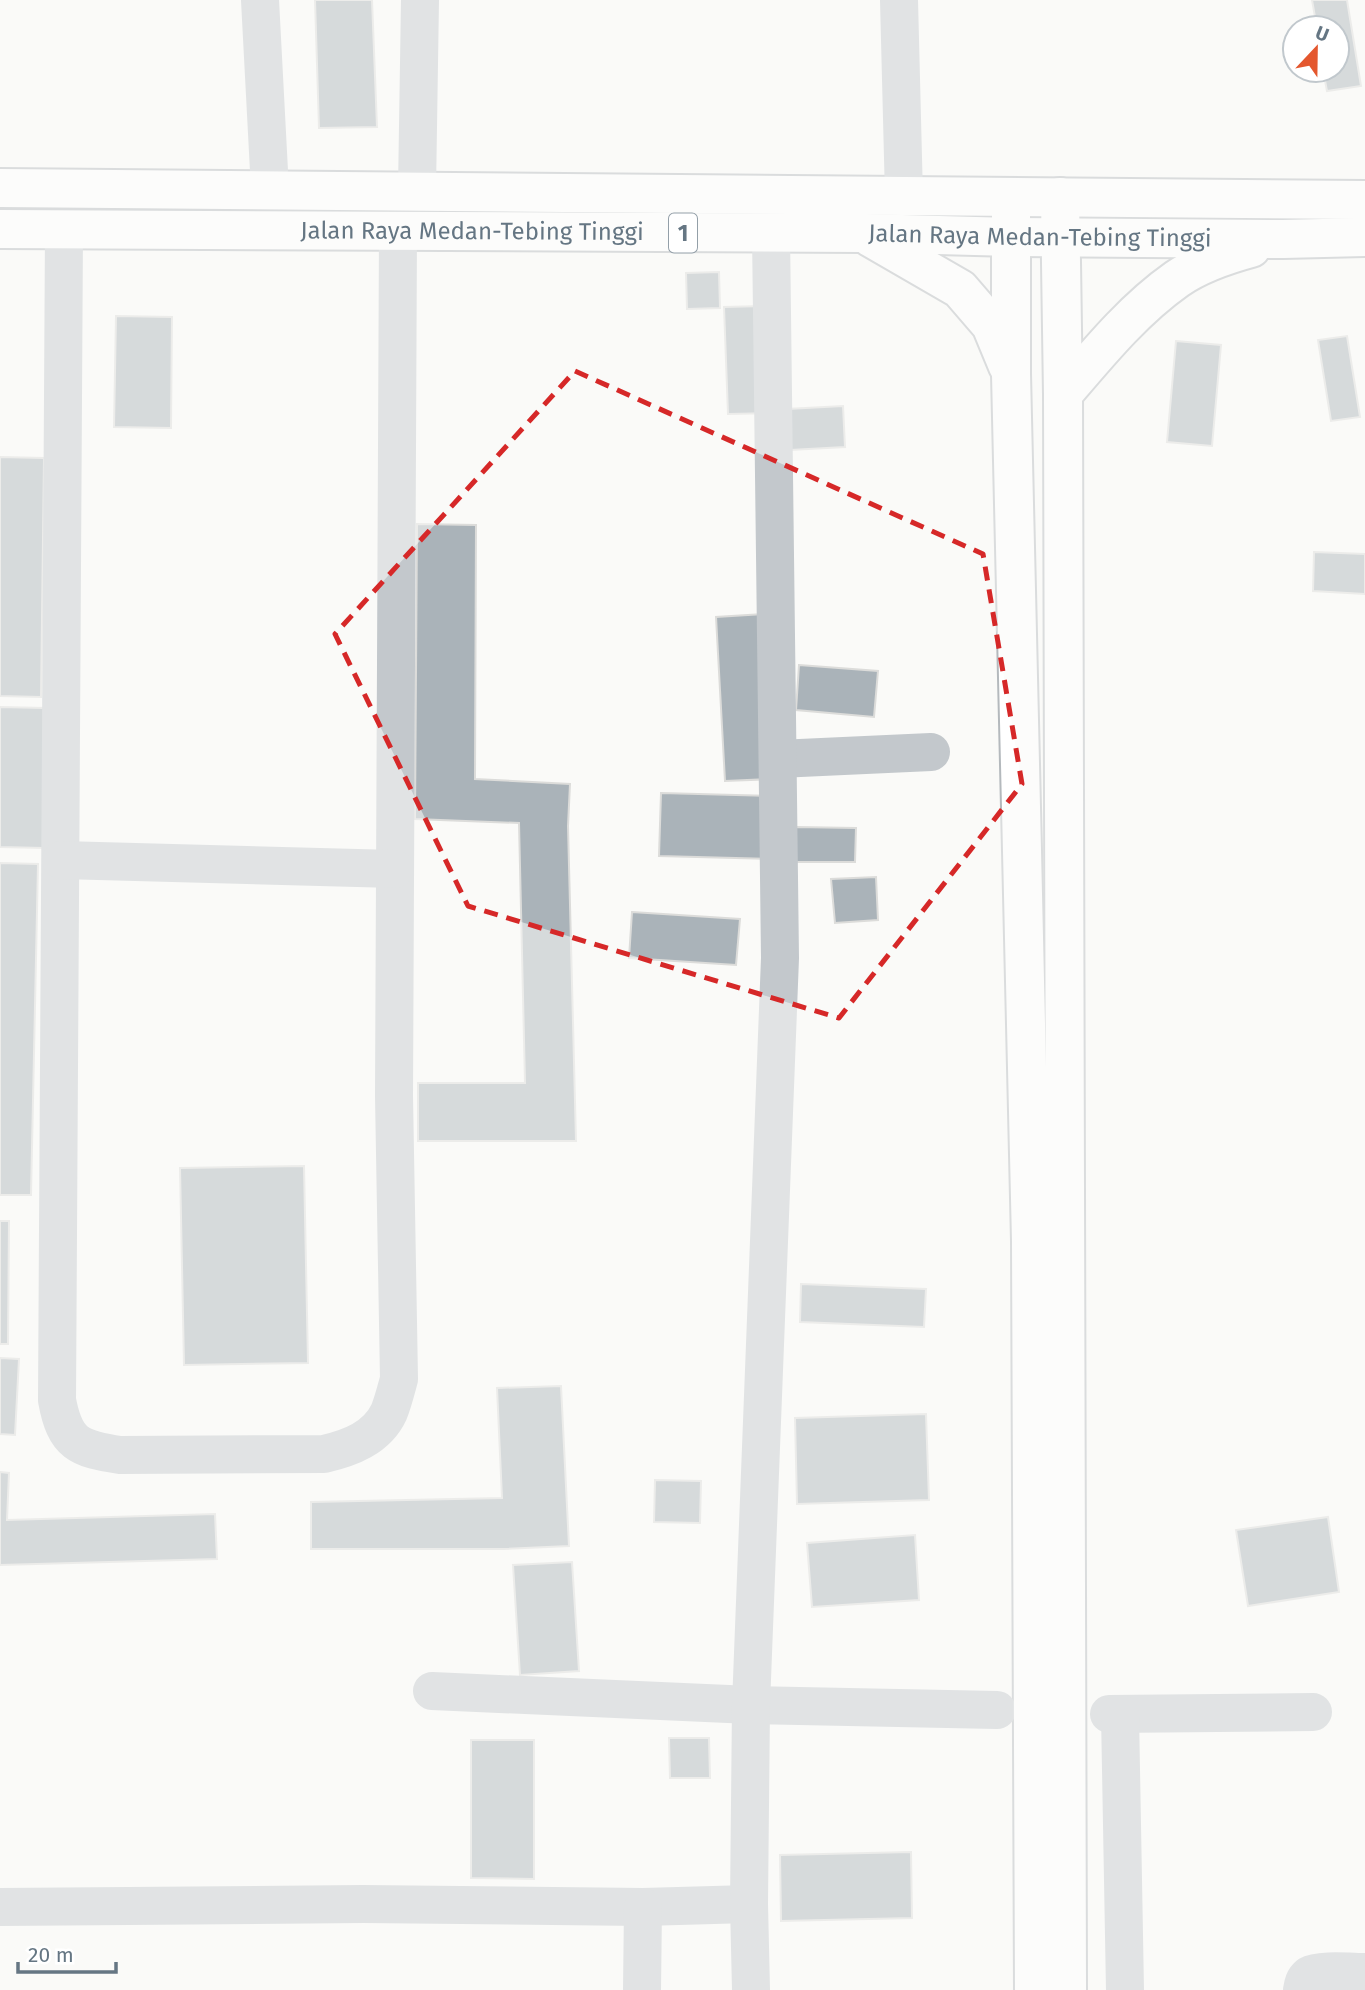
<svg xmlns="http://www.w3.org/2000/svg" width="1365" height="1990" font-family="'Fira Sans',sans-serif">
  <style>
    .building { fill: #aab3b9; stroke: #dcdcda; stroke-width: 2 }
    .lines { fill: none; stroke-linecap: round; stroke-linejoin: round }
    .highway-casing { stroke: #b4b9bd; stroke-width: 42 }
    .minor { stroke: #c3c8cc; stroke-width: 38 }
    .highway { stroke: #fff; stroke-width: 38 }
    .marked { fill: none; stroke: #d62828; stroke-width: 5; stroke-dasharray: 14 9; stroke-linejoin: round }
    .labels { text-anchor: middle; stroke-width: 7; stroke-linejoin: round; paint-order: stroke }
    .shield { fill: #fff; stroke: #939fa8; stroke-width: 2 }
    .shield-label { font-size: 23px; font-weight: bold; fill: #657683 }
    .street-label { font-size: 24px; fill: #657683; stroke: #fff }
  </style>
  <rect width="100%" height="100%" fill="#fafaf8"/>
  <g class="building">
    <polygon points="315,0 372,0 377,127 319,128"/>
    <polygon points="1312,0 1347,0 1361,86 1327,91 1323,70 1337,70 1337,28 1317,28"/>
    <polygon points="719,272 720,308 687,309 686,273"/>
    <polygon points="767,306 771,413 728,414 724,307"/>
    <polygon points="116,316 172,317 171,428 114,427"/>
    <polygon points="1347,336 1360,417 1331,421 1318,340"/>
    <polygon points="1176,341 1221,345 1212,446 1167,442"/>
    <polygon points="843,406 845,447 790,450 787,409"/>
    <polygon points="0,457 44,458 41,697 0,696"/>
    <polygon points="417,524 476,525 475,779 570,784 568,826 576,1141 418,1141 418,1083 525,1083 519,823 415,819"/>
    <polygon points="1314,552 1365,554 1365,594 1313,591"/>
    <polygon points="764,614 773,779 725,781 716,617"/>
    <polygon points="799,665 878,671 874,717 796,710"/>
    <polygon points="0,707 45,708 44,848 0,847"/>
    <polygon points="661,793 774,796 772,859 659,856"/>
    <polygon points="796,827 856,828 855,862 795,862"/>
    <polygon points="0,863 38,864 31,1195 0,1195"/>
    <polygon points="876,877 878,920 835,923 831,879"/>
    <polygon points="632,912 740,919 736,965 629,958"/>
    <polygon points="304,1166 308,1363 184,1365 180,1168"/>
    <polygon points="0,1221 9,1221 8,1344 0,1344"/>
    <polygon points="801,1284 926,1289 924,1327 800,1322"/>
    <polygon points="0,1358 19,1359 15,1435 0,1434"/>
    <polygon points="561,1386 569,1546 504,1549 311,1549 311,1502 502,1498 497,1388"/>
    <polygon points="926,1414 929,1500 797,1504 795,1418"/>
    <polygon points="0,1472 9,1473 7,1520 215,1514 217,1559 0,1565"/>
    <polygon points="655,1480 701,1481 700,1523 654,1522"/>
    <polygon points="1328,1517 1339,1592 1248,1606 1236,1530"/>
    <polygon points="915,1535 919,1600 812,1607 807,1543"/>
    <polygon points="572,1562 579,1671 520,1675 513,1565"/>
    <polygon points="669,1738 709,1738 710,1778 670,1778"/>
    <polygon points="471,1740 534,1740 534,1879 471,1878"/>
    <polygon points="911,1852 912,1918 781,1921 780,1855"/>
  </g>
  <g class="lines">
    <defs>
      <g id="highway">
        <polyline points="0,188 1365,200"/>
        <polyline points="1011,197 1011,374 1031,1241 1034,1990"/>
        <polyline points="1060,197 1063,394 1067,1990"/>
        <path id="s1" d="M0,229L864,233L1012,237L1283,239L1365,237"/>
        <polyline points="870,237 960,289 991,325 1008,366"/>
        <path d="M1063,394C1098,353 1133,310 1177,279C1199,264 1225,255 1251,248"/>
      </g>
    </defs>
    <use href="#highway" class="highway-casing"/>
    <g class="minor">
      <polyline points="260,0 270,190"/>
      <polyline points="899,0 904,197"/>
      <polyline points="417,190 420,0"/>
      <path d="M64,230L57,1400C65,1444 79,1449 120,1455L324,1454C350,1448 377,1438 389,1412C393,1402 396,1390 399,1379L394,1096L398,231"/>
      <polyline points="778,759 931,752"/>
      <polyline points="61,860 395,869"/>
      <polyline points="432,1691 751,1705 997,1710"/>
      <polyline points="1109,1714 1313,1712"/>
      <polyline points="1120,1714 1125,1990"/>
      <polyline points="0,1907 363,1904 643,1907 749,1904"/>
      <polyline points="642,1990 643,1907"/>
      <polyline points="751,1990 749,1904 751,1705 780,958 771,233 772,201"/>
      <path d="M1302,1990C1303,1984 1304,1979 1309,1975C1319,1969 1352,1972 1365,1972"/>
    </g>
    <use href="#highway" class="highway"/>
  </g>
  <path d="M0 0H1365V1990H0ZM575,371L983,554L1022,784L839,1018L468,906L335,634Z" fill="#fafaf8" fill-opacity=".55" fill-rule="evenodd"/>
  <path class="marked" d="M575,371L983,554L1022,784L839,1018L468,906L335,634Z"/>
  <g class="labels">
    <rect class="shield" x="669" y="213.5" width="28" height="39" rx="5"/>
    <g class="shield-label">
      <text x="683" y="241">1</text>
    </g>
    <g class="street-label">
      <text dy="8" stroke="none"><textPath href="#s1" startOffset="472">Jalan Raya Medan-Tebing Tinggi</textPath></text>
      <text dy="8" stroke="none"><textPath href="#s1" startOffset="1040">Jalan Raya Medan-Tebing Tinggi</textPath></text>
    </g>
  </g>
  <g transform="translate(1316 49) rotate(22)"><circle r="33" fill="#ffffff" stroke="#c1c8cd" stroke-width="2"/>
  <path d="M0-5L12 26L0 18L-12 26Z" fill="#e4572e"/>
  <text y="-10" font-size="19" font-weight="bold" text-anchor="middle" fill="#657683">U</text>
  </g>
  <path d="M18 1962v10h98v-10" fill="none" stroke="#657683" stroke-width="3.5"/>
  <text x="28" y="1962" font-size="21" fill="#657683" stroke="#ffffff" stroke-width="5" paint-order="stroke">20 m</text>
</svg>
